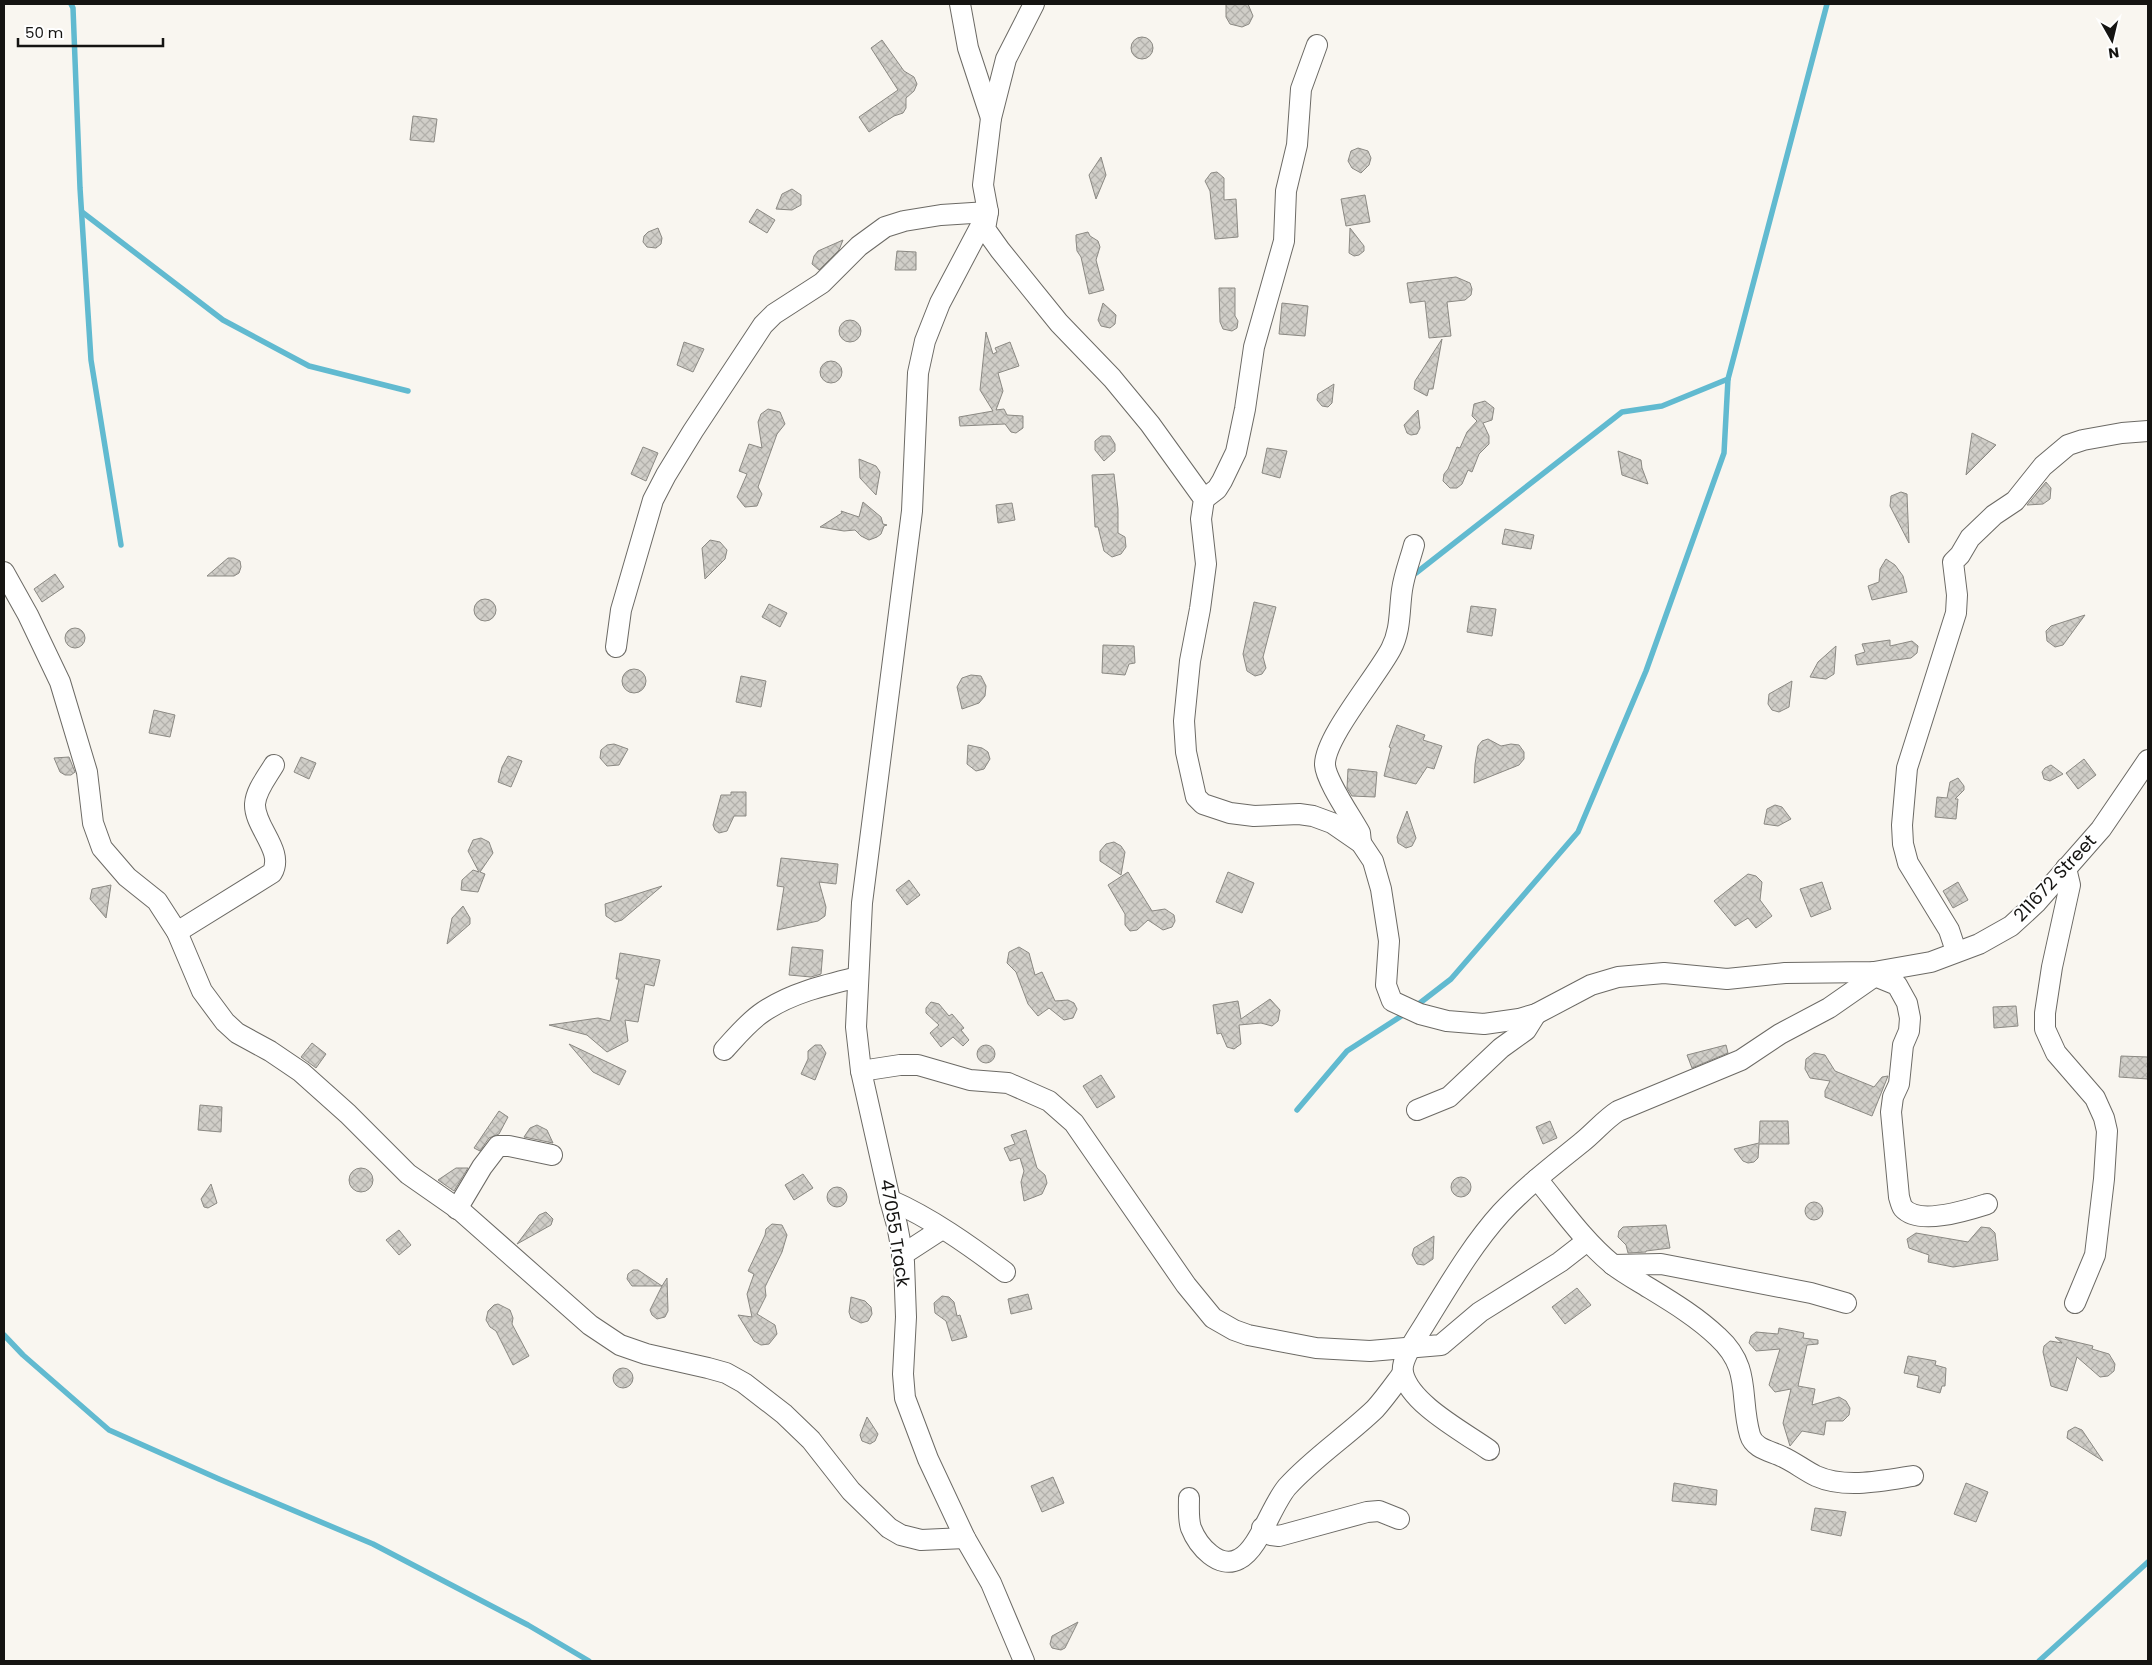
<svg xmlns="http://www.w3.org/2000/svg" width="2152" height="1665" font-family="Poppins,sans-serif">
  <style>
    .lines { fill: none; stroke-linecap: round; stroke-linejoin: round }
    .stream { stroke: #61bad0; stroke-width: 5.5 }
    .building { fill: url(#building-cross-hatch); stroke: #8b8983 }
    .minor-casing { stroke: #6c6a65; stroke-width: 22 }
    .minor { stroke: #fff; stroke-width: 20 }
    .labels { text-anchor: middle; stroke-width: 4; stroke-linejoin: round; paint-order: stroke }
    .street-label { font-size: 18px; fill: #151412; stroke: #fff }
  </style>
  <defs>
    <pattern id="building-cross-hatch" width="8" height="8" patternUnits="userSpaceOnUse" patternTransform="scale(1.25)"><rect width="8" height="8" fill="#d0cec8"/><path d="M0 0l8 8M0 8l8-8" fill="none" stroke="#b2b0ab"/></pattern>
  </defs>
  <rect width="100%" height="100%" fill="#f9f6f0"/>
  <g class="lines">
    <g class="stream">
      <polyline points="71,4 73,8 80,188 91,360 121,545"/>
      <polyline points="82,212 223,320 309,366 408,391"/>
      <polyline points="1416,573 1622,412 1662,406 1728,379"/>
      <polyline points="1416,1006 1451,979 1578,832 1646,671 1724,453 1728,379 1827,4"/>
      <polyline points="1297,1110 1347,1051 1406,1013"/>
      <polyline points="4,1335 23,1355 109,1430 219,1479 373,1544 528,1625 589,1661"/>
      <polyline points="2039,1661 2148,1562"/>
    </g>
  </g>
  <g class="building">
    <polygon points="1226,4 1248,4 1253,16 1249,24 1242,27 1230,24 1226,17"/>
    <circle cx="1142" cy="48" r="11"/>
    <polygon points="882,40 904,71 914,77 917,84 914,91 906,98 906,108 903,113 894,116 869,132 859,117 898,90 871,48"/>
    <polygon points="413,116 437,119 434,142 410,140"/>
    <polygon points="1358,148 1368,151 1371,158 1369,165 1361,173 1352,168 1348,161 1351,151"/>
    <polygon points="1101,157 1106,175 1096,199 1089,175"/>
    <polygon points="1217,172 1224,178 1224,200 1236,199 1238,237 1215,239 1210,191 1205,181 1211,173"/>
    <polygon points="792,189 801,195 801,205 792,210 776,209 782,194"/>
    <polygon points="1365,195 1370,222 1346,226 1341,199"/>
    <polygon points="757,209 775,220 767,233 749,222"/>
    <polygon points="658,228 662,238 661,244 656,248 647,247 643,242 644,236 648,232"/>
    <polygon points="1350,228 1364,246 1364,251 1359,255 1354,256 1349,253"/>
    <polygon points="1088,232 1090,236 1098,241 1100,247 1096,260 1104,290 1089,294 1081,257 1077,251 1076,240 1076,235"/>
    <polygon points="843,240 839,250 819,270 812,264 814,256 818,251"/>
    <polygon points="897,251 916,252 916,270 895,270"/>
    <polygon points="1456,277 1470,283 1472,289 1471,295 1465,300 1447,302 1451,336 1429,338 1425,301 1410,303 1407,283"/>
    <polygon points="1219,288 1235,288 1235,316 1238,321 1237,328 1232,331 1223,329 1220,322"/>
    <polygon points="1103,303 1116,315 1115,324 1110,328 1101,326 1098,320"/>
    <polygon points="1282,303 1308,306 1305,336 1279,334"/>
    <circle cx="850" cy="331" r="11"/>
    <polygon points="986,332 993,354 997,352 995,348 1010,342 1019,366 998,373 1003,391 996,410 1004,409 1007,415 1023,416 1023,428 1016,433 1011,432 1005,424 960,426 959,417 993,411 980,390"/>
    <polygon points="1442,339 1433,389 1429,389 1427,396 1414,389 1415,381"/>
    <polygon points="684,342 704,349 693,372 677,365"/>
    <circle cx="831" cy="372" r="11"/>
    <polygon points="1334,384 1332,403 1328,407 1322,406 1317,400 1318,394"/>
    <polygon points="1485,401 1494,408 1492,420 1483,423 1489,436 1489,444 1479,454 1472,472 1468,470 1462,484 1457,488 1450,488 1443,481 1444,474 1448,469 1457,447 1460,448 1467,432 1477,421 1472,416 1474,404"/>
    <polygon points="768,409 780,412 785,424 777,434 758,487 762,494 757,506 745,507 737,497 747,474 739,471 749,444 762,448 758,422 761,414"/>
    <polygon points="1418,410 1420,428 1417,434 1411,435 1407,433 1404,425"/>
    <polygon points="1972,433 1996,445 1966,475"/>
    <polygon points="1101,436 1110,436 1115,444 1115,451 1104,461 1095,450 1095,441"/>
    <polygon points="643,447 658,453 646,481 631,474"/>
    <polygon points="1267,448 1287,451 1280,478 1262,473"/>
    <polygon points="1618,451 1641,460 1642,468 1648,484 1622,475"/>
    <polygon points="859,459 876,466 880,472 876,495 860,478"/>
    <polygon points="1114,474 1118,509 1118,533 1125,537 1126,547 1121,554 1112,557 1104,551 1098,527 1095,527 1092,475"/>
    <polygon points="2046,482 2051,488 2050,499 2043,504 2027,505"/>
    <polygon points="1901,492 1907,494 1909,543 1890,506 1891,496"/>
    <polygon points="863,502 881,517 883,524 887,525 884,526 881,534 877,537 869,540 861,536 855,530 844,531 820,527 842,513 841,511 859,517"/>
    <polygon points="1012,503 1015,520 998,523 996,505"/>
    <polygon points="1505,529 1534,535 1531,549 1502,544"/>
    <polygon points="710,540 720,542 727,550 725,559 705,579 702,548"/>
    <polygon points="228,558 234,558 240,561 241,567 239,573 234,576 207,576"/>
    <polygon points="1886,559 1895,565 1903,576 1907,592 1872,600 1868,586 1879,582 1880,569"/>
    <polygon points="55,574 64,587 42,602 34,589"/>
    <circle cx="485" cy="610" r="11"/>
    <polygon points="1254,602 1276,607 1263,657 1266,668 1262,674 1255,676 1247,671 1243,654"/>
    <polygon points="769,604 787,613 780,627 762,617"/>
    <polygon points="1471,606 1496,609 1492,636 1467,632"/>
    <polygon points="2085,615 2063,645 2055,647 2047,641 2046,631 2051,626"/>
    <circle cx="75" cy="638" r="10"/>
    <polygon points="1890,640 1890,646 1912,641 1918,646 1917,653 1911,658 1857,665 1855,655 1865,652 1862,644"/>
    <polygon points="1103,645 1134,646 1135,663 1129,664 1125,675 1102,673"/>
    <polygon points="1836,646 1834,674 1826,679 1810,677 1818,662"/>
    <circle cx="634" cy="681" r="12"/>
    <polygon points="971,675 981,676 986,686 985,696 979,703 962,709 957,687 962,678"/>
    <polygon points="741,676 766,681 761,707 736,702"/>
    <polygon points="1792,681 1789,707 1779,712 1772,710 1768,704 1769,694"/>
    <polygon points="154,710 175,715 170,737 149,733"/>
    <polygon points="1397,725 1425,735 1423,740 1442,746 1434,769 1427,767 1416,784 1384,776 1391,748 1389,747"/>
    <polygon points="1488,739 1501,746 1511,744 1519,745 1524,752 1524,759 1519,765 1474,783 1475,764 1478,746 1482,741"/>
    <polygon points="614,744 628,749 619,765 607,766 600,758 601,750 607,745"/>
    <polygon points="968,745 982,748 988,752 990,759 984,769 976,771 967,764"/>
    <polygon points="508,756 522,761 511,787 498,782 502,767"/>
    <polygon points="69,757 75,772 71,775 65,775 60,772 54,758"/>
    <polygon points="301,757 316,763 309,779 294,772"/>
    <polygon points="2084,759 2096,775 2078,789 2066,773"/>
    <polygon points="2051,765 2063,774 2050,781 2044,779 2042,772 2045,768"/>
    <polygon points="1348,769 1377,772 1375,797 1352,796 1347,788"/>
    <polygon points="1958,778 1964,786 1964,790 1955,799 1958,799 1956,819 1935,817 1937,797 1947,798 1950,782"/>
    <polygon points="731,792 746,792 746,816 734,816 727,831 719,833 715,830 713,825 721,795 731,795"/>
    <polygon points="1775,805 1782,807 1791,819 1778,826 1764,824 1767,809"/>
    <polygon points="1407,811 1416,838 1412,846 1406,848 1398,843 1397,837"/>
    <polygon points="481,838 489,842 493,853 480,872 485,874 478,892 461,890 462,880 473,870 479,872 468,851 473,840"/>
    <polygon points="1114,842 1121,846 1125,852 1121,875 1100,861 1100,851 1106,844"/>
    <polygon points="781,858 838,864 836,884 819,882 826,907 825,916 818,921 777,930 784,887 777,886"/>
    <polygon points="1128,872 1152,911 1165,909 1174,915 1175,921 1172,927 1163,930 1148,920 1137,930 1130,931 1125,925 1125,914 1108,885"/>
    <polygon points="1228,872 1254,883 1242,913 1216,902"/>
    <polygon points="1748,874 1756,876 1762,882 1760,900 1772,916 1756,928 1748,918 1735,926 1714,901"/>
    <polygon points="909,880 920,895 907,905 896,890"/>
    <polygon points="1822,882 1831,909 1811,917 1800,889"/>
    <polygon points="1958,882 1968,900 1953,908 1943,891"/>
    <polygon points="111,885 106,918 90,899 92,889"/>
    <polygon points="662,886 622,920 615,922 606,916 605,904"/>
    <polygon points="463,906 470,918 470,924 447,944 452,918"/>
    <polygon points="792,947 823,950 821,974 811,977 789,975"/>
    <polygon points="1019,947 1029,953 1035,975 1042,972 1055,1001 1068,1000 1074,1003 1077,1009 1073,1018 1064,1020 1049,1008 1038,1016 1028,1004 1016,972 1007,963 1009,952"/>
    <polygon points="620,953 660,960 654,986 645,984 638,1022 625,1020 628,1041 607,1052 587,1035 549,1025 598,1018 610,1021 619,979 616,979"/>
    <polygon points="1270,999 1280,1010 1278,1021 1272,1026 1261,1023 1239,1025 1241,1044 1234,1049 1227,1047 1221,1033 1217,1034 1213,1005 1238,1001 1241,1019"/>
    <polygon points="931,1002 939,1004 949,1016 952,1014 964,1028 961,1030 969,1040 963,1046 953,1037 941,1047 930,1033 939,1025 926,1013 926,1008"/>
    <polygon points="2016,1006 2018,1026 1994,1028 1993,1007"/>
    <polygon points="312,1043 326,1054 316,1068 301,1057"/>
    <polygon points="569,1044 626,1071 619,1085 593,1072"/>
    <polygon points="815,1045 821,1045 826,1053 815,1080 801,1074 808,1059 808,1051"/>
    <polygon points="1726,1045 1728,1053 1692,1068 1687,1055"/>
    <circle cx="986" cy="1054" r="9"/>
    <polygon points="1814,1053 1825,1055 1835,1071 1874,1087 1882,1077 1888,1076 1872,1116 1825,1097 1825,1091 1830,1081 1810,1078 1805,1069 1806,1059"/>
    <polygon points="2121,1056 2148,1057 2148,1079 2119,1077"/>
    <polygon points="1101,1075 1115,1097 1097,1108 1083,1086"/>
    <polygon points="200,1105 222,1107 221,1132 198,1130"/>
    <polygon points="499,1111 508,1117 499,1134 489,1138 480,1151 474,1148"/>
    <polygon points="1550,1121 1557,1138 1543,1144 1536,1127"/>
    <polygon points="1760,1121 1788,1121 1789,1144 1759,1144 1758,1158 1754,1162 1748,1163 1743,1161 1734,1149 1759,1143"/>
    <polygon points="537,1125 547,1130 553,1143 524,1137 530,1128"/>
    <polygon points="1026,1130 1037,1168 1045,1175 1047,1183 1042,1194 1024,1201 1021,1182 1024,1171 1020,1158 1010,1161 1004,1148 1015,1144 1011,1135"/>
    <polygon points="456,1168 468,1168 454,1191 438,1180"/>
    <circle cx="361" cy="1180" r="12"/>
    <polygon points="803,1174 813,1188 794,1200 785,1185"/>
    <circle cx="1461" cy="1187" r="10"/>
    <polygon points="211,1184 217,1203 208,1208 204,1207 201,1199"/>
    <circle cx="837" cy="1197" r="10"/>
    <circle cx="1814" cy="1211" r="9"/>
    <polygon points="546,1212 553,1219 551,1225 517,1244 539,1215"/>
    <polygon points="772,1224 782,1225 787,1235 782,1252 765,1287 766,1296 757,1314 775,1325 777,1334 769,1344 761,1345 754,1341 738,1315 752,1317 747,1294 754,1274 748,1271 765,1235 766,1229"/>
    <polygon points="1666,1225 1670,1248 1646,1251 1646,1252 1628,1253 1626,1245 1618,1237 1619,1231 1623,1227"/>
    <polygon points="1981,1227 1990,1228 1995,1233 1998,1260 1953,1267 1928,1262 1929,1255 1909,1248 1907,1239 1916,1233 1968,1242"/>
    <polygon points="399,1230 411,1245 399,1255 386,1240"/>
    <polygon points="1434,1236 1433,1259 1424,1265 1417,1264 1412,1255 1414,1248"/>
    <polygon points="633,1270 638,1270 662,1286 667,1278 668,1311 665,1317 657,1319 652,1315 650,1310 662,1286 632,1286 627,1279 628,1274"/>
    <polygon points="1577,1288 1591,1305 1565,1324 1552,1307"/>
    <polygon points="1028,1294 1032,1309 1011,1314 1008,1299"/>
    <polygon points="942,1296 949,1297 954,1302 957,1316 960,1315 967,1337 952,1341 946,1321 935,1313 934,1303"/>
    <polygon points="851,1297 865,1301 871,1307 872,1314 868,1321 861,1323 851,1318 849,1312"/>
    <polygon points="498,1304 510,1310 513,1318 512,1324 529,1356 513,1365 496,1331 490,1327 486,1320 488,1311 494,1305"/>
    <polygon points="1779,1328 1804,1333 1803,1338 1818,1340 1818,1344 1807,1345 1798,1386 1815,1389 1812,1405 1839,1397 1846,1401 1850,1408 1849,1415 1843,1421 1826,1421 1824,1435 1802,1431 1790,1446 1783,1423 1791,1389 1775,1392 1769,1385 1780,1349 1756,1351 1749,1343 1751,1336 1756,1332 1778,1334"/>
    <polygon points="2055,1337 2093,1346 2092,1349 2109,1354 2115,1364 2114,1371 2108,1376 2100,1377 2077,1357 2067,1391 2051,1386 2043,1352 2044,1346 2050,1341 2062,1343"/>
    <polygon points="1908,1356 1936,1361 1935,1365 1946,1368 1945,1386 1942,1386 1940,1393 1917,1387 1919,1376 1904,1373"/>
    <circle cx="623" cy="1378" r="10"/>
    <polygon points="867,1417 878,1434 875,1441 870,1444 862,1441 860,1435"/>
    <polygon points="2075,1427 2082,1430 2103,1461 2067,1438 2068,1431"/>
    <polygon points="1053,1477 1064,1503 1042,1512 1031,1486"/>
    <polygon points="1674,1483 1717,1490 1716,1505 1672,1501"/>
    <polygon points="1966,1483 1988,1492 1976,1522 1954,1514"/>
    <polygon points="1815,1508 1846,1512 1841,1536 1811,1530"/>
    <polygon points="1078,1622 1065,1648 1061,1650 1052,1648 1050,1644 1052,1636"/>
  </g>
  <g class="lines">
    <defs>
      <g id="minor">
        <polyline points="960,4 968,48 991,118"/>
        <polyline points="1034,4 1006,59 991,118 983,185 988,212 985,229 1000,250 1059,323 1112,378 1150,424 1204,499 1201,519 1206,564 1200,609 1190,661 1184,721 1186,752 1196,797 1203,804 1230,813 1254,816 1299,814 1313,816 1332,823 1361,843 1373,861 1381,889 1389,941 1386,985 1392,1001 1420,1014 1447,1021 1484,1024 1519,1019 1536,1014 1591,985 1618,977 1664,973 1727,979 1785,973 1874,972 1931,962 1979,944 2011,926 2036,903 2101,829 2148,760"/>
        <polyline points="987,214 940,303 925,341 918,373 912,511 862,903 856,1027 861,1071 890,1200 897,1225 904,1262 906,1317 903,1374 905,1398 928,1459 965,1538 991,1583 1024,1661"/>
        <polyline points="1204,499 1217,489 1222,481 1236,452 1245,409 1254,347 1284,241 1286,191 1297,145 1301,89 1317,45"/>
        <polyline points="4,572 28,615 60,682 87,772 93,823 102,848 127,877 157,901 177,932 202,991 225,1022 237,1033 270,1051 301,1072 348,1114 408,1174 461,1211 590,1325 620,1345 646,1354 708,1368 726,1373 744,1383 784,1414 811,1440 851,1491 889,1528 901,1535 921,1540 965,1538"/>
        <polyline points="616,647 621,610 653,500 666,475 693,431 763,325 774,314 822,283 859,246 885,227 904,221 941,215 988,212"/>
        <path d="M1361,843L1360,833C1352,818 1326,781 1325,765C1324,738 1377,676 1391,649C1401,630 1399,611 1402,590C1404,575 1410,560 1414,545"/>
        <polyline points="2066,868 2070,885 2052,967 2045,1013 2045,1029 2056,1053 2095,1098 2104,1118 2107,1131 2104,1179 2095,1255 2075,1303"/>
        <path d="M177,932L272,873C285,851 254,827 255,804C256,790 267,777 274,765"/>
        <polyline points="1956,951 1949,930 1908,863 1903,844 1902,825 1907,768 1956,613 1957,595 1953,562 1960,555 1970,538 1994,515 2015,501 2043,466 2068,445 2083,440 2122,433 2148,431"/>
        <path d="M1875,976L1897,985L1907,1003L1910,1018L1909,1031L1903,1045L1899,1084L1893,1097L1891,1112L1899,1197C1900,1200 1901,1205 1903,1208C1919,1226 1968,1210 1987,1204"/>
        <path d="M724,1050C736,1037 748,1022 763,1012C791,993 825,985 858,977"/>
        <polyline points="861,1071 900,1065 918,1065 970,1080 1008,1083 1049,1101 1074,1123 1186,1285 1213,1318 1234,1330 1248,1335 1316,1348 1370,1351 1441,1345 1480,1312 1560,1262 1587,1241"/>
        <polyline points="1417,1110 1449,1097 1501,1048 1526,1030 1536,1014"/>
        <path d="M1537,1179C1561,1208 1583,1240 1612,1264C1621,1271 1631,1277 1641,1283C1667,1299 1695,1315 1718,1337C1752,1368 1739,1397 1750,1435C1754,1449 1771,1451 1783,1457C1794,1462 1804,1470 1816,1476C1845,1489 1882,1481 1913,1476"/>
        <path d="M890,1200C931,1218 969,1245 1005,1272"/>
        <polyline points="457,1209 482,1167 498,1146 509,1146 552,1155"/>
        <polyline points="902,1255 942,1229"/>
        <polyline points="1613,1265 1661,1264 1811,1293 1846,1303"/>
        <path d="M1489,1450C1464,1432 1410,1404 1403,1373C1400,1359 1419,1334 1426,1322C1449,1285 1472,1245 1501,1213C1525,1187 1554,1165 1581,1143C1594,1133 1604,1120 1618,1111L1741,1060L1780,1034L1829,1008L1875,976L1874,972"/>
        <path d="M1189,1498C1189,1507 1188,1519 1191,1528C1198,1546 1219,1570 1239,1559C1259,1549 1271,1506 1287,1487C1313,1458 1347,1436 1375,1409C1385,1398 1394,1385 1403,1373"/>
        <polyline points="1262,1528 1271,1535 1279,1536 1367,1512 1379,1511 1399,1519"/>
      </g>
    </defs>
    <use href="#minor" class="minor-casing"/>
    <use href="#minor" class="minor"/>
  </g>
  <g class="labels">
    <g class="street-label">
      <text transform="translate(2055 878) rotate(-47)" y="6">211672 Street</text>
      <text transform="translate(895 1233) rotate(81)" y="6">47055 Track</text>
    </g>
  </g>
  <rect width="2152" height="1665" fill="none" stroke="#151412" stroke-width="10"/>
  <g transform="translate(2112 40) rotate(172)" stroke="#ffffff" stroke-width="4" paint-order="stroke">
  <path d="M0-4L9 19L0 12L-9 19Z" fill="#151412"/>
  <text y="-8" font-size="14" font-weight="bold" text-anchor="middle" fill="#151412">N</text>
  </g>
  <path d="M18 38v8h145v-8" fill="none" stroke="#151412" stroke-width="2.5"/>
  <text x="25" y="38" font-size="15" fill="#151412" stroke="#ffffff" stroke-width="4" paint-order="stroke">50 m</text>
</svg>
